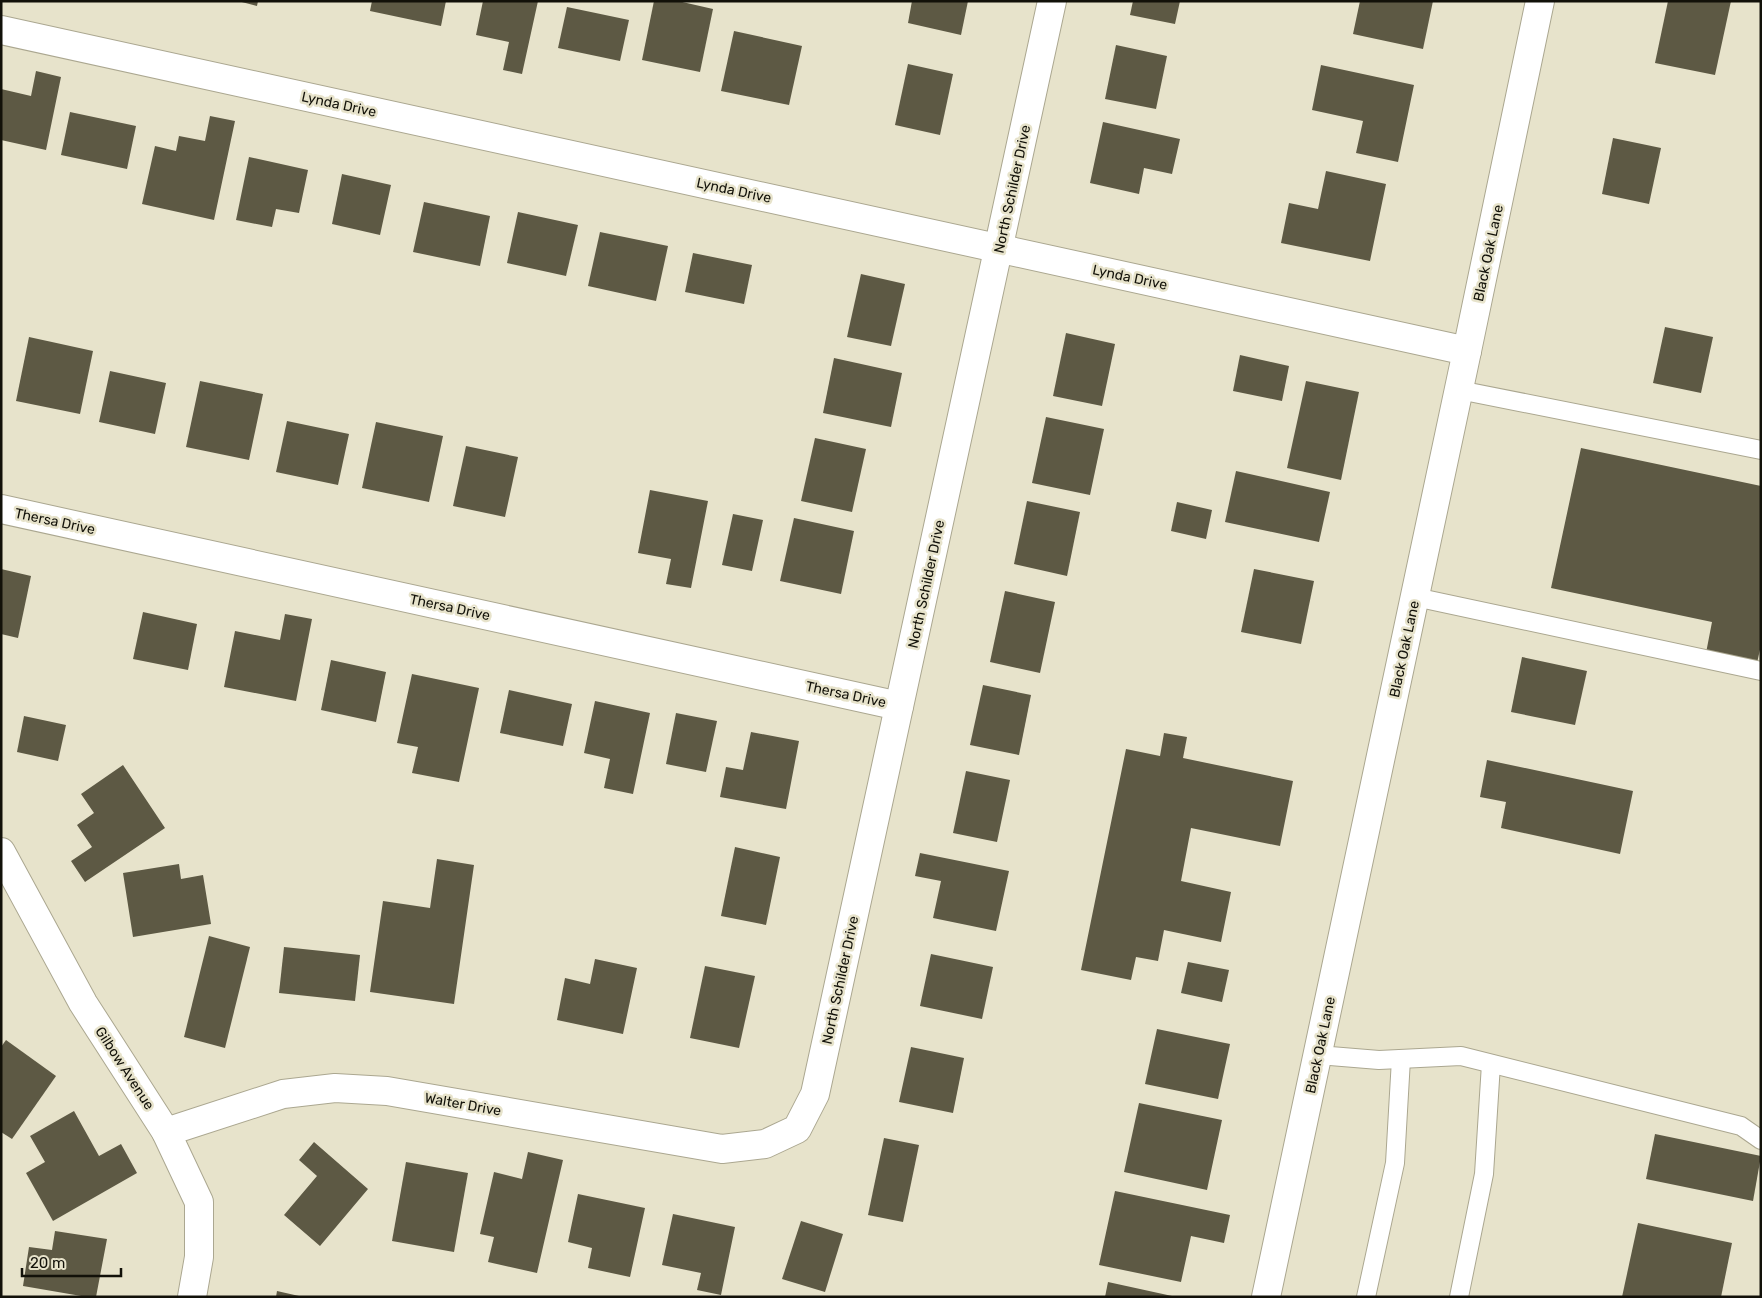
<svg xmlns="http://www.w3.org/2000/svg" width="1762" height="1298" font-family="Rubik,sans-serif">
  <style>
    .building { fill: #5d5944 }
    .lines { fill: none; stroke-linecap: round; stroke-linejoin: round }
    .service-casing { stroke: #aba790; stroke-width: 20 }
    .minor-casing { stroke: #aba790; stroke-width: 30 }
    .service { stroke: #fff; stroke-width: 18 }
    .minor { stroke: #fff; stroke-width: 28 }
    .labels { text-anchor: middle; stroke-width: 5; stroke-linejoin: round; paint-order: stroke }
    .street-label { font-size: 14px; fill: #121109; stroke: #e7e3cb }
  </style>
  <rect width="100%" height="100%" fill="#e7e3cb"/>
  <g class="building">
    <polygon points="238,1 258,1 257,6"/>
    <polygon points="372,1 446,1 441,26 370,11"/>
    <polygon points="483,1 538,1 522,74 503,70 509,42 476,35"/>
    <polygon points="654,1 678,1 713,9 700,72 642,60"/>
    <polygon points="912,1 968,1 961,35 908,23"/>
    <polygon points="1133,1 1180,1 1175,24 1130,15"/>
    <polygon points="1360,1 1433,1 1423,49 1353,34"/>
    <polygon points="1668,1 1731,1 1715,75 1655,63"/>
    <polygon points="567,7 629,20 620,61 558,48"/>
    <polygon points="734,31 802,46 789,105 721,91"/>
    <polygon points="1116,45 1167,56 1156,109 1105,99"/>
    <polygon points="908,64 953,74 940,135 895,125"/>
    <polygon points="1321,65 1414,85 1398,162 1356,153 1363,121 1312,110"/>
    <polygon points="36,71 61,77 46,150 1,140 1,89 31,96"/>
    <polygon points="70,112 136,126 127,169 61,155"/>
    <polygon points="210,116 235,121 214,220 142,204 155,146 176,151 179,136 205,141"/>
    <polygon points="1103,122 1180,139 1172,174 1144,168 1139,194 1090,183"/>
    <polygon points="1613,138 1661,148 1649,204 1602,194"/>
    <polygon points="249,157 308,170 299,213 276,209 272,227 236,220"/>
    <polygon points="1326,171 1386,184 1370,261 1281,243 1289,203 1318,209"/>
    <polygon points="342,174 391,185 380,235 332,224"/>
    <polygon points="424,202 490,216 480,266 413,252"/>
    <polygon points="518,212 578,225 566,276 507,263"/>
    <polygon points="600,232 668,246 656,301 588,286"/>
    <polygon points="693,253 752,265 744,304 685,292"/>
    <polygon points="861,274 905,284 891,346 847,337"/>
    <polygon points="1665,327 1713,337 1701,393 1653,383"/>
    <polygon points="1066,333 1115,344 1102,406 1053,396"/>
    <polygon points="29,337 93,351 80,414 16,401"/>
    <polygon points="1240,355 1289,366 1282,401 1233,391"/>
    <polygon points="834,358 902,373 891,427 823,413"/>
    <polygon points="110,371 166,383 155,434 99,422"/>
    <polygon points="200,381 263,394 249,460 186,447"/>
    <polygon points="1306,381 1359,392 1341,480 1287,468"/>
    <polygon points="1046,417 1104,429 1090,495 1032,483"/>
    <polygon points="287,421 349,434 338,485 276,472"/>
    <polygon points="376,422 443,436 429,502 362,488"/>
    <polygon points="815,438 866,449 852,512 801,501"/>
    <polygon points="466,446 518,457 505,517 453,506"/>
    <polygon points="1581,448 1761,486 1761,645 1757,663 1706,653 1712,622 1551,588"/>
    <polygon points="1236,471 1330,492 1319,542 1225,522"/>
    <polygon points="650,490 708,501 691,588 666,584 671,559 638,553"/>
    <polygon points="1027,501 1080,512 1067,576 1014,564"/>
    <polygon points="1177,502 1212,510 1206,539 1171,531"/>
    <polygon points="733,514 763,520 752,571 722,565"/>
    <polygon points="794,518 854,531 841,594 780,581"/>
    <polygon points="1,569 31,576 18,638 1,634"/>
    <polygon points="1254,569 1314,581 1301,644 1241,632"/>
    <polygon points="1005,591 1055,602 1040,673 990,662"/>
    <polygon points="143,612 197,624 188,670 133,659"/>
    <polygon points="285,614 312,619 296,701 224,687 235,631 280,640"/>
    <polygon points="1522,657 1587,671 1575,725 1511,712"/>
    <polygon points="331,660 386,672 376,722 321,710"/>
    <polygon points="412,674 479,688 459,782 412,773 418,747 397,743"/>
    <polygon points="983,685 1031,695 1019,755 970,745"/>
    <polygon points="509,690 572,704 563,746 500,733"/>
    <polygon points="595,701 650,713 633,794 604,788 610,759 584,753"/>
    <polygon points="676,713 717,721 706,772 666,764"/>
    <polygon points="24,716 66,725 58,761 17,752"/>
    <polygon points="751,732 799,741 786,809 720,797 726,767 743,770"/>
    <polygon points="1164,733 1187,737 1183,758 1293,781 1280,846 1191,828 1181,881 1231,892 1221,942 1164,930 1158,961 1136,957 1131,980 1081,970 1126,749 1160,756"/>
    <polygon points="1487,760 1633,791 1620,854 1501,828 1506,802 1480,797"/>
    <polygon points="123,765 165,828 85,882 71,861 92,847 77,825 94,813 81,794"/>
    <polygon points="966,771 1010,780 997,842 953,833"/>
    <polygon points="735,847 780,857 766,925 721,916"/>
    <polygon points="920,853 1009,871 996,931 933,918 941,881 915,876"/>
    <polygon points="437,859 474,865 454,1004 370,992 383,901 430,908"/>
    <polygon points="179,864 181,879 203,875 211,924 133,937 123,873"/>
    <polygon points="209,936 250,947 225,1048 184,1037"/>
    <polygon points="284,947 360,955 355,1001 279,993"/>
    <polygon points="931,954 993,967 982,1019 920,1006"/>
    <polygon points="595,959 637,968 623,1034 557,1020 565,978 590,984"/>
    <polygon points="1188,962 1229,970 1222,1002 1181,993"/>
    <polygon points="705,966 755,976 739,1048 690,1038"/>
    <polygon points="1157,1029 1230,1044 1218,1099 1145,1084"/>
    <polygon points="6,1040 56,1076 12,1139 1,1132 1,1047"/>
    <polygon points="911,1047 964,1058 953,1113 899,1102"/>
    <polygon points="1139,1103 1222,1120 1207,1190 1124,1172"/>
    <polygon points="74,1111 99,1156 121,1144 137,1173 53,1221 26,1173 45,1162 30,1136"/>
    <polygon points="1655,1134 1761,1156 1753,1201 1646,1179"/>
    <polygon points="884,1138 919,1145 903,1222 868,1215"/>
    <polygon points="314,1142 368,1189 320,1246 284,1215 317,1176 299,1160"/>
    <polygon points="528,1152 563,1160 537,1273 488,1262 494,1237 480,1234 494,1172 522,1179"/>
    <polygon points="406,1162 468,1173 454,1252 392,1241"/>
    <polygon points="1115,1191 1230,1215 1224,1243 1191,1236 1181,1282 1099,1265"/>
    <polygon points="578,1194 645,1208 630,1277 588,1268 592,1248 568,1242"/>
    <polygon points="673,1214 735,1227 721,1295 697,1290 701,1273 662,1265"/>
    <polygon points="801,1221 843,1234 825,1292 782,1279"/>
    <polygon points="1638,1223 1732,1243 1721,1297 1622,1297"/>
    <polygon points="55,1231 107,1239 96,1297 87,1297 23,1286 29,1247 52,1250"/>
    <polygon points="1108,1282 1172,1296 1172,1297 1105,1297"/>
    <polygon points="277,1291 299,1296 299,1297 276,1297"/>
  </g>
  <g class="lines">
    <defs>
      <g id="service">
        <polyline points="1459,390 1761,450"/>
        <polyline points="1415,597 1761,671"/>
        <polyline points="1318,1055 1379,1060 1461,1056 1741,1126 1761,1140"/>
        <polyline points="1366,1297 1395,1163 1401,1059"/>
        <polyline points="1459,1297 1484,1174 1491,1064"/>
      </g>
      <g id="minor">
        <polyline points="1,30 1467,351"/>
        <polyline points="1,509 899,706"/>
        <polyline points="1,852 83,1003 166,1132 199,1202 199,1257 192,1297"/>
        <polyline points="166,1132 283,1094 335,1088 387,1091 722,1149 765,1144 797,1129 815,1094 1052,1"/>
        <polyline points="1266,1297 1467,351 1540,1"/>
      </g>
    </defs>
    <use href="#service" class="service-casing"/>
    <use href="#minor" class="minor-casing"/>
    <use href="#service" class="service"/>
    <use href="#minor" class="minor"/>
  </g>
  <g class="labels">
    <g class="street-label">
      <text transform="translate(339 104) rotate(12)" y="5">Lynda Drive</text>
      <text transform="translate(1012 189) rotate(-78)" y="5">North Schilder Drive</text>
      <text transform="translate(734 190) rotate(12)" y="5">Lynda Drive</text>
      <text transform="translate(1488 253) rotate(-78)" y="5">Black Oak Lane</text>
      <text transform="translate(1130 277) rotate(12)" y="5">Lynda Drive</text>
      <text transform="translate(55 521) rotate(12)" y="5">Thersa Drive</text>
      <text transform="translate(926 584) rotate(-78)" y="5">North Schilder Drive</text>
      <text transform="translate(450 607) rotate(12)" y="5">Thersa Drive</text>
      <text transform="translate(1404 649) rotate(-78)" y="5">Black Oak Lane</text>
      <text transform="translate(846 694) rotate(12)" y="5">Thersa Drive</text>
      <text transform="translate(840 980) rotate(-78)" y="5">North Schilder Drive</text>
      <text transform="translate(1320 1045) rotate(-78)" y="5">Black Oak Lane</text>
      <text transform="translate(125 1068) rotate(57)" y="5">Gilbow Avenue</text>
      <text transform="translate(463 1104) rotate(10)" y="5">Walter Drive</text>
    </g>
  </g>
  <rect width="1762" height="1298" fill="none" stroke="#121109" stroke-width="5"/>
  <path d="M22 1268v8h99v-8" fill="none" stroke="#121109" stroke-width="2.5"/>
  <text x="30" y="1268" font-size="15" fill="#121109" stroke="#e7e3cb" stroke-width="4" paint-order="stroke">20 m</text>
</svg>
